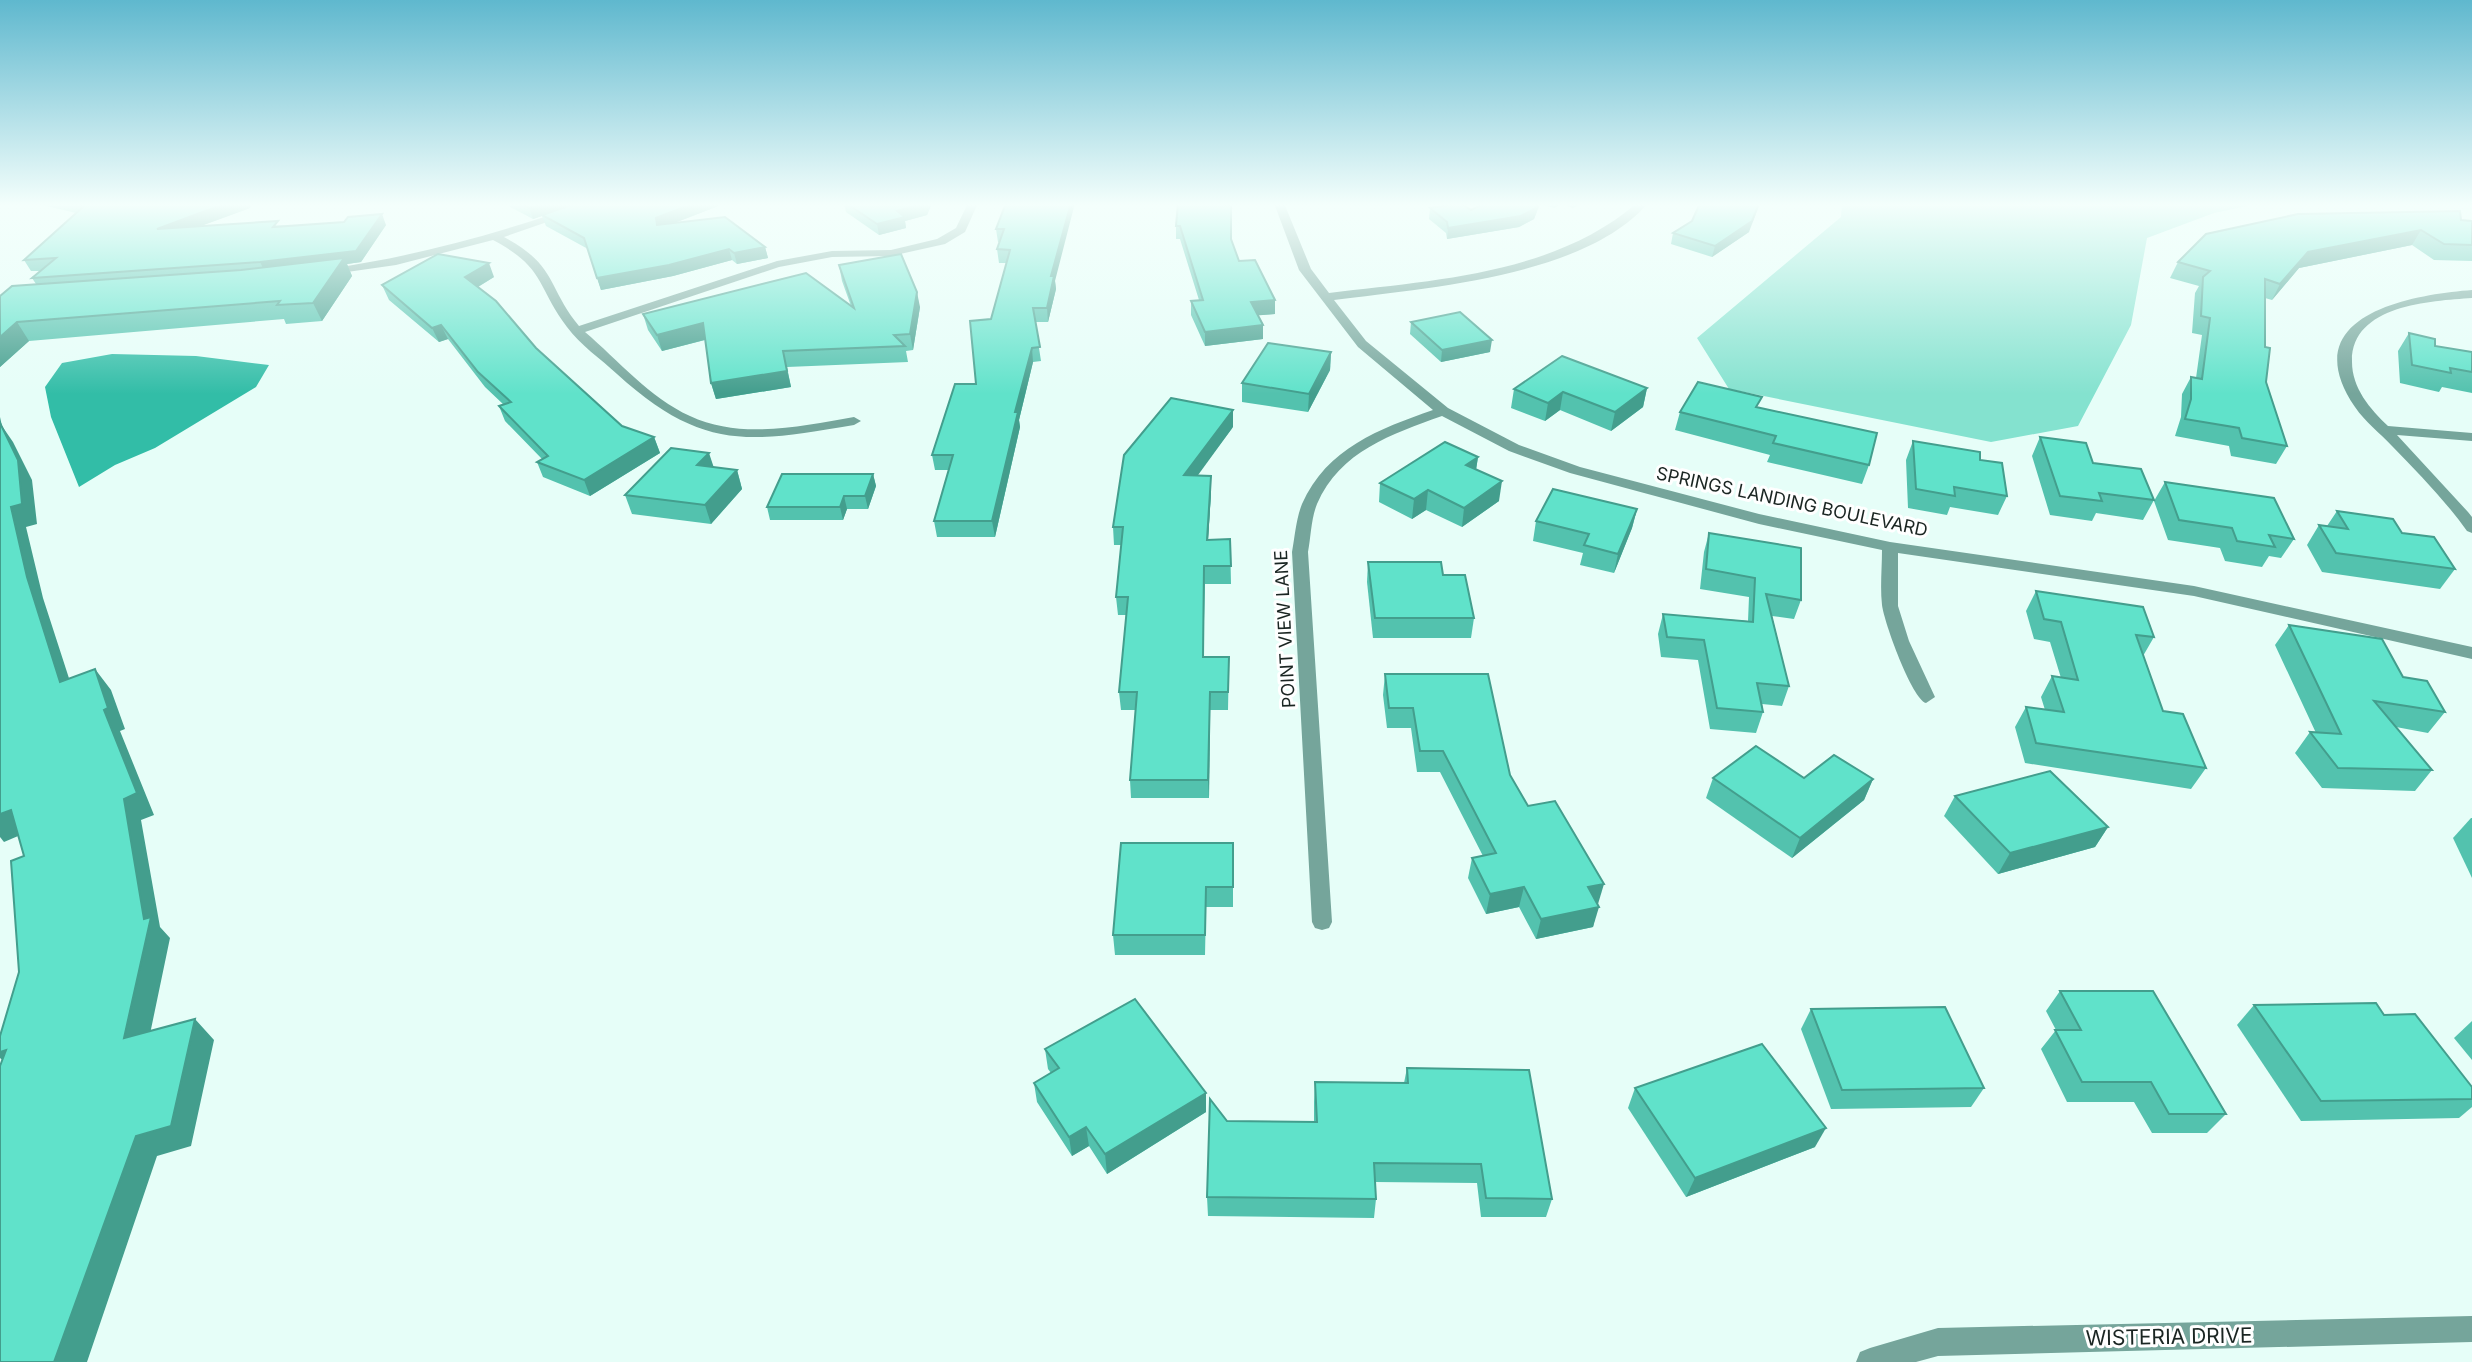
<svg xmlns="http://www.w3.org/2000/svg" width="2472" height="1362" font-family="Inter,sans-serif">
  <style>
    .green { fill: #84e2cf }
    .water { fill: #32bda7 }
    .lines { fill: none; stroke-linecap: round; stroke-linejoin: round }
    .minor { fill: #75a59b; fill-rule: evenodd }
    .wall { fill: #53c2ae }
    .shaded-wall { fill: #439e8d }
    .building { fill: #60e2ca; stroke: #439e8d; stroke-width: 2 }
    .labels { text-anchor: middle; stroke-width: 6; stroke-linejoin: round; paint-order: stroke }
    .street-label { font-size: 18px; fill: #1a2522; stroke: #fff }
    .near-street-label { font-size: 21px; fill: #1a2522; stroke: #fff }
  </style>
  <rect width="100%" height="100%" fill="#e6fef8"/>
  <polygon class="green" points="1842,203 2262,203 2214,213 2147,238 2131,325 2078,426 1991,442 1729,389 1697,338 1841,217"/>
  <polygon class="water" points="112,354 196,356 269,365 256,387 155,448 115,465 79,487 51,417 45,387 62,363"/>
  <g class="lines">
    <g class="minor">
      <path d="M587,203H602L504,237C557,265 547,287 579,326L777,261L832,251L891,250L937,239L956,228L968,203H978L965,232L945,244L891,256L832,257L779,267L585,332C618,360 650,398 690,416C741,440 801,426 854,417L861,421L854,425C748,443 702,451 617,374C601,359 580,345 567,327C536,286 546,268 493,240L396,265L326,275L320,272L326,269C416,257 501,232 587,203Z"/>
      <path d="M1274,203H1284L1311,269L1329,293C1434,280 1553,275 1637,203H1648C1585,277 1426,288 1334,300L1366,341L1448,408L1519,445L1580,467L1759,514L1890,542L2194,586L2472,647V659L2194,596L1898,553V606L1909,641L1935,697L1926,703C1912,699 1884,622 1882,605C1880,587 1882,568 1882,550L1759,524L1570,473L1509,451L1442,416C1392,434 1340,451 1317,504C1311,519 1311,536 1308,552L1332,922L1329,928L1322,930L1315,928L1312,922L1292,552C1295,536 1296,519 1302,504C1327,448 1379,429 1433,410L1358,347L1299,270Z"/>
      <path d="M2472,290V298C2430,301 2351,305 2352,362C2352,388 2370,409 2388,426L2472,433V441L2397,435L2468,512L2472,517V533L2467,531C2445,500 2418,473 2392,446C2380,433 2365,422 2355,407C2293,316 2408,295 2472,290Z"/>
      <polygon points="2472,1316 2472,1342 1938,1356 1916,1362 1856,1362 1860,1352 1870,1348 1938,1328"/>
    </g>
  </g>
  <g class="wall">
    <polygon points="34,203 251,203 250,208 200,226 386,225 361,262 347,264 352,276 322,321 286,324 284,319 29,341 0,367 0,296 36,284 32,278 41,271 31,271 24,260 76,213"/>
    <polygon points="503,203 726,203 674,223 765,247 768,258 737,264 732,260 673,276 601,290 588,249 546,226 542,216 533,219"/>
    <polygon points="844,203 932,203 927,215 905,221 906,228 879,235 846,212"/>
    <polygon points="1006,203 1055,281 1056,289 1048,322 1035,322 1041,361 1033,362 1019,420 1020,427 995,537 937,537 934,521 949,470 935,470 932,455 976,384 991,319 1007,263 999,263 997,249 999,242 998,242 996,229"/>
    <polygon points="1178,203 1231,240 1239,261 1275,314 1258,315 1263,339 1205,346 1191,315 1191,301 1199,300 1180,239 1176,239 1176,226"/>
    <polygon points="1329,203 1383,203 1382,206 1329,205"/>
    <polygon points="1485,203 1582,203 1573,208 1561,204 1554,208 1540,204 1534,219 1519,227 1447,239 1446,233 1429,219 1430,208 1471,210"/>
    <polygon points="2461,220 2472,221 2472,261 2434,260 2412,245 2299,268 2272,300 2265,298 2266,382 2287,446 2276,464 2231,456 2229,446 2175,436 2181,417 2182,394 2191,377 2196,378 2202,335 2192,333 2195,293 2199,286 2170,278 2178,262"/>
    <polygon points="1749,232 1712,257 1671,244 1673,233"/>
    <polygon points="839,265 920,307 913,350 906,351 908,362 787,367 791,387 716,399 711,383 705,340 662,351 648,330 643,314 851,306 842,281"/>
    <polygon points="494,277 478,287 536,348 622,426 654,437 660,453 590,496 543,477 537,462 542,459 505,421 499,406 504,405 485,387 448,339 439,342 389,300 382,285"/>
    <polygon points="1411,322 1490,352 1441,362 1410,334"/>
    <polygon points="2409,333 2435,346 2472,352 2472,393 2442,387 2439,392 2400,383 2398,351"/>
    <polygon points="1331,352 1330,370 1308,412 1242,402 1242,383"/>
    <polygon points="1647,388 1643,407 1611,431 1560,410 1545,421 1511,408 1514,389"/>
    <polygon points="1759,407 1869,465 1862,484 1767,462 1770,455 1675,430 1680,412"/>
    <polygon points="1233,427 1197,475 1211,493 1208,540 1230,539 1231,584 1205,584 1203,657 1229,657 1228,710 1210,710 1209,798 1131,798 1130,780 1136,710 1121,710 1119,692 1126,615 1118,615 1116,597 1121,545 1114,545 1113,527"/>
    <polygon points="2040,437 2093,463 2154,500 2143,520 2096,513 2092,521 2050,515 2032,456"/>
    <polygon points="1913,441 1980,460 2007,496 1998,515 1950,507 1947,515 1908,508 1906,460"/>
    <polygon points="1478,457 1476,470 1499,501 1462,527 1426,510 1412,519 1379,502 1380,483"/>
    <polygon points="714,467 737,470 742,489 711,524 632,514 625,495"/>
    <polygon points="873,474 876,486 868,509 847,509 843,520 770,520 767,507"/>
    <polygon points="2165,482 2294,539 2281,558 2269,556 2262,567 2225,561 2220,548 2168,540 2154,501"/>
    <polygon points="1637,509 1632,528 1614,573 1580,565 1583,553 1533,541 1536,521"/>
    <polygon points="2337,511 2402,533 2455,569 2440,589 2322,572 2307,545 2319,525 2327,526"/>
    <polygon points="1709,533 1801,600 1794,619 1772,616 1789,686 1782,706 1762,704 1763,712 1756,733 1710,729 1698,660 1661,657 1658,634 1663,614 1748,621 1749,597 1700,589 1704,552"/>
    <polygon points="1368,562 1443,575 1474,618 1471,638 1373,638 1367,582"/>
    <polygon points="2036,591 2154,637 2143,656 2163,711 2206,768 2191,789 2025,763 2015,727 2026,707 2045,710 2041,697 2052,676 2061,678 2050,642 2034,639 2026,611"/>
    <polygon points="2289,625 2403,677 2445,712 2428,733 2396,727 2432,770 2415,791 2322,788 2295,753 2310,732 2316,733 2275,645"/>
    <polygon points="1385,674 1510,775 1528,806 1598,904 1593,927 1536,939 1519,907 1486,914 1468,878 1472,858 1483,856 1440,772 1417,772 1411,728 1387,728 1383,695"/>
    <polygon points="1713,778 1804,778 1873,779 1864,800 1792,858 1706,798"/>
    <polygon points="1955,796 2108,827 2095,847 1998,874 1944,816"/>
    <polygon points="2471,818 2472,818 2472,878 2453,838"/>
    <polygon points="1233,843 1233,907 1206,907 1205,955 1115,955 1113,935"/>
    <polygon points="2060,991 2226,1114 2207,1133 2152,1133 2134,1102 2067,1102 2041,1049 2056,1030 2046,1011"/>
    <polygon points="2254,1005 2384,1015 2472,1087 2472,1107 2459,1118 2301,1121 2237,1025"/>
    <polygon points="1811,1009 1984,1088 1971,1107 1831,1109 1801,1029"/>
    <polygon points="2472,1021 2472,1060 2454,1038"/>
    <polygon points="1045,1049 1206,1112 1107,1174 1089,1146 1072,1156 1037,1102 1034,1083 1051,1073 1048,1069"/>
    <polygon points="1407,1068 1552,1199 1546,1217 1481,1217 1477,1183 1375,1182 1376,1199 1374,1218 1208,1216 1207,1197 1227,1121 1314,1122 1314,1102 1315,1082 1404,1083"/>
    <polygon points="1635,1088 1815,1147 1686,1197 1628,1108"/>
  </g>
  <g class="shaded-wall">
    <polygon points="227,203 251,203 250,208 163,240 157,229"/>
    <polygon points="545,203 579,203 533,219 529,208"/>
    <polygon points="695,203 726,203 659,229 656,218"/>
    <polygon points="925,203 932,203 927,215 905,221 906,228 879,235 877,224 897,211"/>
    <polygon points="1071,203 1075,203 1055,281 1056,289 1048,322 1047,308 1051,276"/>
    <polygon points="1538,203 1540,203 1534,219 1519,227 1447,239 1448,228"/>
    <polygon points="1555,203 1562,203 1561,204 1554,208"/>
    <polygon points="1574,203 1582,203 1573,208"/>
    <polygon points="1759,203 1760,203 1749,232 1712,257 1715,246"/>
    <polygon points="382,214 386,225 361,262 347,264 352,276 322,321 313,303 266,274 260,262"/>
    <polygon points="2421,230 2412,245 2299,268 2272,300 2280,284 2308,252"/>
    <polygon points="765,247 768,258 737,264 734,253"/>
    <polygon points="729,249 732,260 673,276 601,290 597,278"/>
    <polygon points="489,263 494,277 471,291 465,277"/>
    <polygon points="917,292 920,307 913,350 910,334"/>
    <polygon points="1275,300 1275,314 1251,316 1251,302"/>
    <polygon points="17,322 29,341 0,367 0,337"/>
    <polygon points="703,323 708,339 662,351 657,335"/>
    <polygon points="441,325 448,339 439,342 432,328"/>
    <polygon points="1263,325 1263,339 1205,346 1205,332"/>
    <polygon points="1492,340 1490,352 1441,362 1442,350"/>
    <polygon points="1032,348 1033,362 1019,420 1020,427 995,537 992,521 1015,412"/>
    <polygon points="783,351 791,387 716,399 711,383"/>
    <polygon points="1331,352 1330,370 1308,412 1309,394"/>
    <polygon points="1647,388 1643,407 1611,431 1615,412"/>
    <polygon points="1563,392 1560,410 1545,421 1548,403"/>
    <polygon points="1233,410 1233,427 1185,493 1184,475"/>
    <polygon points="0,417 2,426 13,442 32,480 37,524 26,527 43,598 77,703 60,682 27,577 11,507 0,436"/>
    <polygon points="654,437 660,453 590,496 584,480"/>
    <polygon points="709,453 715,471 697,465"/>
    <polygon points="1478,457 1475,476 1466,465"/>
    <polygon points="737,470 742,489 711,524 705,505"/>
    <polygon points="873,474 876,486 868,509 865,496"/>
    <polygon points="1211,476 1211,493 1207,557 1207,540"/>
    <polygon points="1502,481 1499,501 1462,527 1464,508"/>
    <polygon points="1428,490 1426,510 1412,519 1414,499"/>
    <polygon points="844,496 847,509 843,520 840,507"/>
    <polygon points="1637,509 1632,528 1614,573 1618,554"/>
    <polygon points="95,669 111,690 125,729 120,731 154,815 141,820 160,927 170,938 145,1058 124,1038 144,919 124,799"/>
    <polygon points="1210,692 1210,710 1209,798 1208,780"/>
    <polygon points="1873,779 1864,800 1792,858 1800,838"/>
    <polygon points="11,810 30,831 4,842 0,837 0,814"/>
    <polygon points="2108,827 2095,847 1998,874 2010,853"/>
    <polygon points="1604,884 1598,904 1582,908 1588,887"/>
    <polygon points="1524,887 1519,907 1486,914 1490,894"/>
    <polygon points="1599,907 1593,927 1536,939 1541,919"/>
    <polygon points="195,1019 214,1040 191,1146 157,1156 87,1362 54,1362 136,1136"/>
    <polygon points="6,1050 18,1074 0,1058 0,1052"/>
    <polygon points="1206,1093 1206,1112 1107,1174 1105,1154"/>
    <polygon points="1086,1127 1089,1146 1072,1156 1069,1137"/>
    <polygon points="1826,1128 1815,1147 1686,1197 1695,1178"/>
  </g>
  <g class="building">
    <polygon points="74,203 227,203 157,229 278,221 273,227 344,222 348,217 382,214 356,251 260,262 32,278 56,258 24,260 84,206"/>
    <polygon points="519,203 545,203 529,208"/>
    <polygon points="577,203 695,203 656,218 657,225 725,217 765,247 734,253 729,249 669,265 597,278 584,238 542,215"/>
    <polygon points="846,203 925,203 897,211 905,217 877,224"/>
    <polygon points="1006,203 1071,203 1051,276 1054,276 1047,308 1033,308 1040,347 1032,348 1015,412 1018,412 992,521 934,521 953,455 932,455 955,384 976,384 970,321 991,319 1010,250 997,249 1004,229 996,229"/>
    <polygon points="1178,203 1226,203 1226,205 1231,205 1231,239 1239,261 1255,260 1275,300 1251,302 1263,325 1205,332 1191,301 1203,300 1180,226 1176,226"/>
    <polygon points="1461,203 1471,210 1485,203 1538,203 1536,208 1521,216 1448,228 1447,222 1430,208"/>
    <polygon points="1700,203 1759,203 1752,221 1715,246 1673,233 1692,221"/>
    <polygon points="2460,211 2461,220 2472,221 2472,245 2444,244 2421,230 2308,252 2280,284 2265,279 2265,347 2270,348 2266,382 2287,446 2242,438 2239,428 2185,419 2191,399 2191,377 2202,379 2210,318 2201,316 2203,277 2210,271 2178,262 2206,234 2298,214"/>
    <polygon points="438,254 489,263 465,277 496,301 536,348 622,426 654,437 584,480 537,462 548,456 499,406 511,402 478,372 441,325 432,328 382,285"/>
    <polygon points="901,254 917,292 910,334 894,335 905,346 783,351 787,371 711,383 703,323 657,335 643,314 806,273 854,308 839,265"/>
    <polygon points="344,258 313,303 277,305 280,301 17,322 0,337 0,296 12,286 241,270"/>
    <polygon points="1460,312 1492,340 1442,350 1411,322"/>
    <polygon points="2409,333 2435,339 2435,346 2472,352 2472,372 2450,368 2451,373 2412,365"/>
    <polygon points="1268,343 1331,352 1309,394 1242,383"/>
    <polygon points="1562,356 1647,388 1615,412 1563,392 1548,403 1514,389"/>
    <polygon points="1698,382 1762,397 1756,407 1877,433 1869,465 1773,443 1776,436 1680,412"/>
    <polygon points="1171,398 1233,410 1184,475 1211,476 1207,540 1230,539 1231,566 1204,566 1203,657 1229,657 1228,692 1210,692 1208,780 1130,780 1137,692 1119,692 1128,597 1116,597 1123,527 1113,527 1124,455"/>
    <polygon points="0,423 18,460 22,504 11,507 27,577 60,682 95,669 108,708 104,710 137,793 124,799 144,919 151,917 124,1038 195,1019 171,1126 136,1136 54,1362 0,1362 0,1066 6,1050 0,1052 0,1036 19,972 11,861 24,856 11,810 0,814"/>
    <polygon points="2040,437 2086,443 2093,463 2141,469 2154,500 2099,493 2102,501 2060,496"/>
    <polygon points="1913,441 1980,452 1980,460 2002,463 2007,496 1954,487 1955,496 1916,489"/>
    <polygon points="1445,442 1478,457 1466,465 1502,481 1464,508 1428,490 1414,499 1380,483"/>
    <polygon points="671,448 709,453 697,465 737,470 705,505 625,495"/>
    <polygon points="782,474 873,474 865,496 844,496 840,507 767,507"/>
    <polygon points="2165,482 2274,498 2294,539 2269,535 2275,547 2237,541 2232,528 2179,520"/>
    <polygon points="1553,489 1637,509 1618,554 1584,545 1589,534 1536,521"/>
    <polygon points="2337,511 2393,519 2402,533 2434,537 2455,569 2336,553 2319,525 2348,529"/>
    <polygon points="1709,533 1801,548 1801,600 1766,594 1789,686 1757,683 1763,712 1717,708 1704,640 1667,637 1663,614 1753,622 1755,578 1706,569"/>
    <polygon points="1368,562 1441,562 1443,575 1465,575 1474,618 1375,618"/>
    <polygon points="2036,591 2143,607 2154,637 2136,635 2163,711 2183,714 2206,768 2036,743 2026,707 2064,712 2052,676 2078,680 2061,622 2044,619"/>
    <polygon points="2289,625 2382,639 2403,677 2427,681 2445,712 2374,701 2432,770 2338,768 2310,732 2341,734"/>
    <polygon points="1385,674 1488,674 1510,775 1528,806 1555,801 1604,884 1588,887 1599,907 1541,919 1524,887 1490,894 1472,858 1496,853 1443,751 1420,751 1413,708 1389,708"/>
    <polygon points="1756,746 1804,778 1834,755 1873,779 1800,838 1713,778"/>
    <polygon points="2050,771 2108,827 2010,853 1955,796"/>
    <polygon points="1121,843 1233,843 1233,887 1206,887 1205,935 1113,935"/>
    <polygon points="2060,991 2153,991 2226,1114 2169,1114 2151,1082 2082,1082 2055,1030 2081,1030"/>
    <polygon points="1135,999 1206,1093 1105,1154 1086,1127 1069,1137 1034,1083 1059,1068 1045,1049"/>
    <polygon points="2376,1003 2384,1015 2415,1014 2472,1087 2472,1099 2321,1101 2254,1005"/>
    <polygon points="1945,1007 1984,1088 1842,1090 1811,1009"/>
    <polygon points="1762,1044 1826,1128 1695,1178 1635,1088"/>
    <polygon points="1407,1068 1529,1070 1552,1199 1486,1198 1481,1164 1374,1163 1376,1199 1207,1197 1210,1099 1227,1121 1317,1122 1315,1082 1408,1083"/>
  </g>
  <linearGradient id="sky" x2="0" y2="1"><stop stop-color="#5fb8ce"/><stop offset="0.52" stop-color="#f4fffc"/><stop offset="1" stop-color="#f4fffc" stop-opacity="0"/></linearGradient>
  <rect width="2472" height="394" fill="url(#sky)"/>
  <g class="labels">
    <g class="street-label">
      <text transform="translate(1792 502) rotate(12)" y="6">SPRINGS LANDING BOULEVARD</text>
      <text transform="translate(1285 629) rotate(-93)" y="6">POINT VIEW LANE</text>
    </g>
    <g class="near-street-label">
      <text transform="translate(2169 1337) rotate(-1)" y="7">WISTERIA DRIVE</text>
    </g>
  </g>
</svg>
